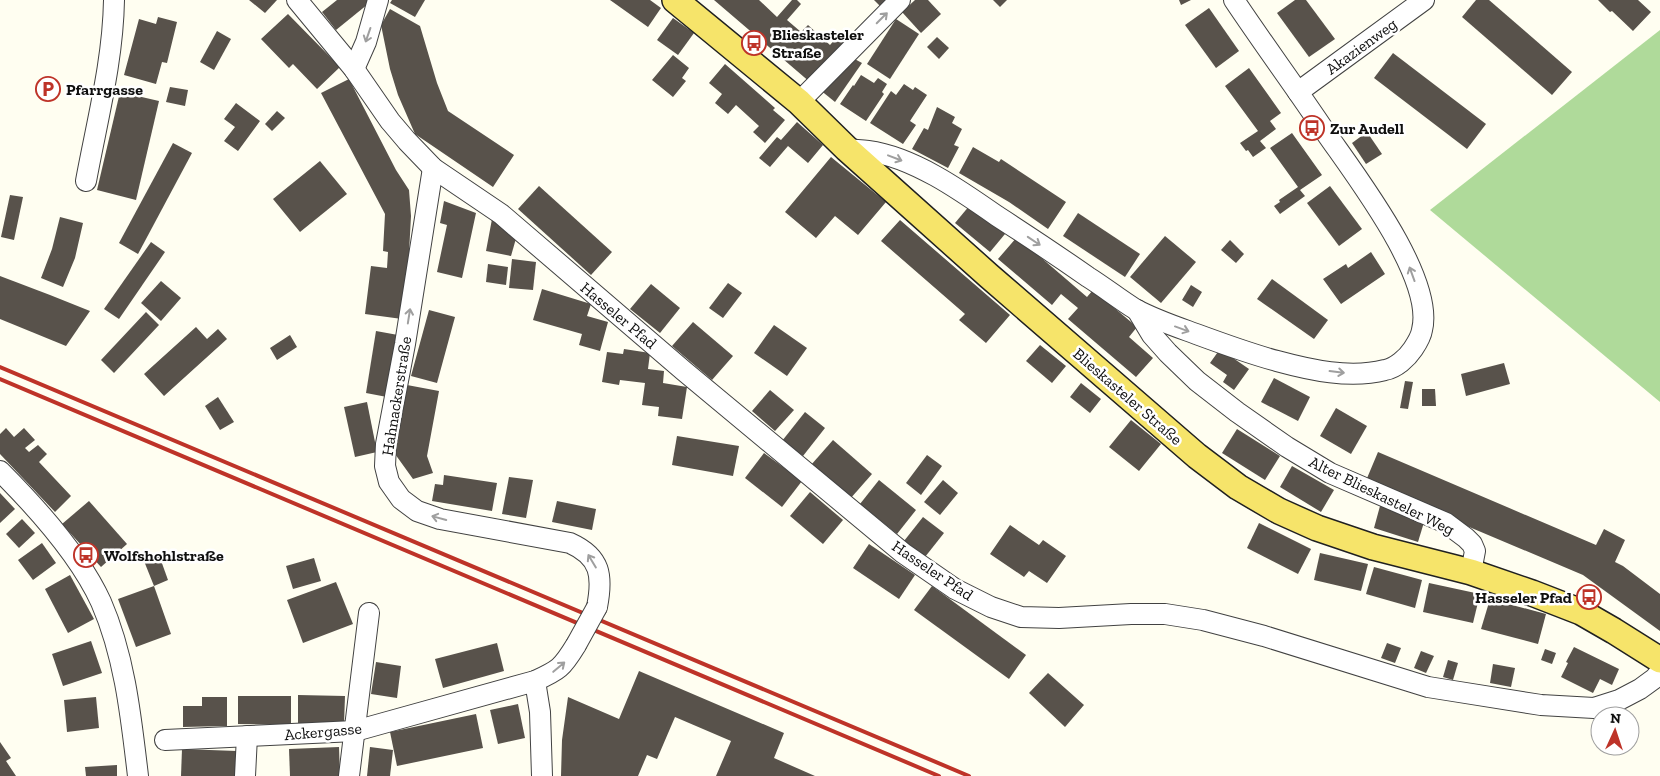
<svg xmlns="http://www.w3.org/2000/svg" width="1660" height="776" font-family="'Zilla Slab',serif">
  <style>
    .forest { fill: #afda9a }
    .building { fill: #58524b }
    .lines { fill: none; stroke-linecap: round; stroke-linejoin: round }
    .minor-casing { stroke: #424242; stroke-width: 22 }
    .major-casing { stroke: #202020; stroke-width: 28 }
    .minor { stroke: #fff; stroke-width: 20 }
    .major { stroke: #f6e46a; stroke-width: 25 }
    .rail { stroke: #be3328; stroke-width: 4 }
    .minor-bridge-casing { stroke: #424242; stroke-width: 22; stroke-linecap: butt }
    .minor-bridge { stroke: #fff; stroke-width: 20 }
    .oneway { stroke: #9f9f9f }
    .labels { text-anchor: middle; stroke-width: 5; stroke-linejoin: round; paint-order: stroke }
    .poi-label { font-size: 16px; font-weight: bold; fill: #0f0f0f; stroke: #fff; text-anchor: start }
    .street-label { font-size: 16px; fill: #0f0f0f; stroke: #fff }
  </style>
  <rect width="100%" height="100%" fill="#fffef1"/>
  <polygon class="forest" points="1660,30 1660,402 1430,210"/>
  <g class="building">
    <polygon points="249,0 277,0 265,13"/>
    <polygon points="337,0 373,0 336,30 322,12"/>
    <polygon points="392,0 425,0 415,17 390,3"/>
    <polygon points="610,0 650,0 661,8 648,27"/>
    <polygon points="714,0 759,0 777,17 792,0 797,0 801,4 787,20 801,32 808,25 830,45 845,28 853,35 811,83"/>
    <polygon points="874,0 889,0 881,7"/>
    <polygon points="915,0 928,0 941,14 921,33 902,12"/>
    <polygon points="993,0 1007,0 1000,7"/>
    <polygon points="1179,0 1191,0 1181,5"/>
    <polygon points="1295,0 1306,0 1335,39 1309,57 1277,13"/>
    <polygon points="1476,0 1489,0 1572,72 1552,95 1462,17"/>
    <polygon points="1598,0 1638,0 1651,12 1633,31 1612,11 1610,12"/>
    <polygon points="1209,8 1239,51 1216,68 1185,25"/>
    <polygon points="390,9 420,26 437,83 448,111 514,155 493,187 415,134 398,95 390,69 381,25"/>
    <polygon points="288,14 340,67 317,89 293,64 289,68 261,39"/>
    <polygon points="158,17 177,22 167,63 162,62 156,84 124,75 139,19 156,24"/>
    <polygon points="673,18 694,33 678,55 657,40"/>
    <polygon points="896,19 919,34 890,79 867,64"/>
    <polygon points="217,31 231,39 214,70 200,62"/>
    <polygon points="937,37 949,48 939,59 927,47"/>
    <polygon points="1393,53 1486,124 1467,149 1374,78"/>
    <polygon points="673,55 689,68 682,78 686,81 673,97 652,80"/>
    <polygon points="851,57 862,63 835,102 819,89"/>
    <polygon points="725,64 775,108 773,110 785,120 765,143 753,132 759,126 736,105 728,114 715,103 722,94 709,83"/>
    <polygon points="1249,68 1281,113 1270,121 1276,129 1260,141 1266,148 1253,157 1248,150 1246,151 1240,143 1258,131 1225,86"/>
    <polygon points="861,75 874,83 878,78 887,84 882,92 884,94 866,121 840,104 853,85 854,86"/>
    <polygon points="349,79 396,170 409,190 411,216 409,253 402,319 365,314 371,266 387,268 388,252 383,251 385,214 321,93"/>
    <polygon points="904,84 913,90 915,87 927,95 910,121 916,125 903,144 870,123 891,91 896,95"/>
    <polygon points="170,87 188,90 185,106 166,102"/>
    <polygon points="120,92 159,101 136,200 97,190"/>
    <polygon points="236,103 260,121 238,151 224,141 235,127 224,119"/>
    <polygon points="937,107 955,117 952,123 962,129 954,145 959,147 948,168 912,149 924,128 928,130"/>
    <polygon points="277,111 285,118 272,131 265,124"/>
    <polygon points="797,122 823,145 808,163 788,146 770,167 759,158 777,137 781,140"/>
    <polygon points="1367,132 1382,154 1366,164 1352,143"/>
    <polygon points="1292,133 1322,175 1300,190 1305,196 1280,214 1274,206 1280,202 1279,200 1298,187 1270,148"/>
    <polygon points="173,143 192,153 138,254 119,243"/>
    <polygon points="973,147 999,162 1001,159 1066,202 1048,229 1009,202 959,173"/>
    <polygon points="831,157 886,202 858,235 835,216 816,238 785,212"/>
    <polygon points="320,161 347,194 300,232 273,199"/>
    <polygon points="539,186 612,252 591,275 518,209"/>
    <polygon points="1330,186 1362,229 1339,246 1307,203"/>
    <polygon points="10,195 23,197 14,240 1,237"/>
    <polygon points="444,201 476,213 462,278 437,272 447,225 440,223"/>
    <polygon points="970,205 1005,234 990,252 955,223"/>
    <polygon points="1078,213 1140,254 1125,277 1063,236"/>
    <polygon points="60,217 83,223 75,258 63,287 41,278 52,249"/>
    <polygon points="492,219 517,235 511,256 486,251"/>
    <polygon points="900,220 1010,315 986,343 959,320 965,314 881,241"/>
    <polygon points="1165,236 1196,262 1161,303 1130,277"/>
    <polygon points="1017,237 1087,297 1093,290 1137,327 1129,337 1153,358 1136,377 1068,319 1078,308 1061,294 1052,305 998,259"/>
    <polygon points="1230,240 1244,254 1236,263 1221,250"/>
    <polygon points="151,242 165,252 119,319 104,309"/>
    <polygon points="1371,252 1385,274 1341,304 1323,279 1346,264 1348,268"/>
    <polygon points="512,259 536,262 533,290 509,288"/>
    <polygon points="488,264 508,267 506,285 486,282"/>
    <polygon points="0,276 50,295 90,311 66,346 0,319"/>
    <polygon points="1272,279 1328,320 1314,339 1257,299"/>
    <polygon points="161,281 181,298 161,321 141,303"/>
    <polygon points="728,283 742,293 723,318 709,308"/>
    <polygon points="651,284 680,308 660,333 630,309"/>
    <polygon points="1191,285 1202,292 1193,307 1182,300"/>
    <polygon points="542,289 591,304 587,316 608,322 600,351 579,345 582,334 533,320"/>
    <polygon points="429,310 455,317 437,383 411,376"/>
    <polygon points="146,312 159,325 114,373 101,360"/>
    <polygon points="693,322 733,356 712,380 672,346"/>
    <polygon points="774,325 807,348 787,376 754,353"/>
    <polygon points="196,327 207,339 218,329 227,339 164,396 144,374"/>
    <polygon points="376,331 398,335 387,397 366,393"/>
    <polygon points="290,335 297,347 277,360 270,348"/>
    <polygon points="1040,345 1066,366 1052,383 1026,361"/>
    <polygon points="624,349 650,353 648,369 664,371 663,383 687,387 682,419 658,416 659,407 642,405 645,383 620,380 619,385 602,382 607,352 623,354"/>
    <polygon points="1220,349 1249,369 1234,390 1223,382 1227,375 1210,363"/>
    <polygon points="1504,363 1510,384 1466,396 1461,374"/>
    <polygon points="1274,378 1310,397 1298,421 1261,402"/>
    <polygon points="1405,381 1413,382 1408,409 1400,408"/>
    <polygon points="1081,383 1101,399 1090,413 1070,397"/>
    <polygon points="407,385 439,391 427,456 433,473 413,479 395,454"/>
    <polygon points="1422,389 1435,389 1436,406 1422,406"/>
    <polygon points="770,390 794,410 775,431 752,411"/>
    <polygon points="218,397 234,422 220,430 205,406"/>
    <polygon points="367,402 377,452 355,457 344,407"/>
    <polygon points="1336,408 1367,426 1351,454 1320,436"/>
    <polygon points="805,412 825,428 803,456 782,441"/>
    <polygon points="1131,420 1161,444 1139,471 1109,447"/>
    <polygon points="6,428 14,437 24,428 35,440 25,448 29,452 38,445 47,454 39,462 71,496 55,512 0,454 0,434"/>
    <polygon points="1237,429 1280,456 1265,480 1222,453"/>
    <polygon points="677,436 739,446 733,476 672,465"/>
    <polygon points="833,440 872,474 850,499 811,465"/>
    <polygon points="1378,452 1596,545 1604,529 1625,540 1615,562 1623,566 1660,594 1660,631 1583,575 1365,483"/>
    <polygon points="764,453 802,481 782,507 745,478"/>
    <polygon points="927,455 942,466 921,495 906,483"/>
    <polygon points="1292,466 1334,490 1321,512 1280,487"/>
    <polygon points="444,475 497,483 492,511 432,501 435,484 443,485"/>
    <polygon points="509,477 533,480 526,518 502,514"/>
    <polygon points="879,480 916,510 897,534 860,504"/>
    <polygon points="943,480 958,493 940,515 924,502"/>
    <polygon points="810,492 843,520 823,544 790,516"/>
    <polygon points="0,493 15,509 0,523"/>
    <polygon points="89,501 127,544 101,567 62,524"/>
    <polygon points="557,501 596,509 592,530 552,522"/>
    <polygon points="1380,506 1425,519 1418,542 1374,528"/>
    <polygon points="923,517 944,533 925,557 904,541"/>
    <polygon points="22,519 35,533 19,548 6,534"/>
    <polygon points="1259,523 1311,549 1298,574 1247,548"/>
    <polygon points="1010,525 1039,545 1043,540 1066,556 1047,583 1029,571 1024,577 990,554"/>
    <polygon points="42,543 56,563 33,580 18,560"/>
    <polygon points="869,544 915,575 899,599 853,568"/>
    <polygon points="1320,553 1368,564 1361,591 1314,580"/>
    <polygon points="159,555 168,580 154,586 144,561"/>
    <polygon points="314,558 321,581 293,589 286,566"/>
    <polygon points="1374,567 1422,580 1415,608 1366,594"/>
    <polygon points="70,575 94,619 68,633 45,589"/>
    <polygon points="336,582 353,624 303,643 287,600"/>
    <polygon points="1429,583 1480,594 1473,623 1423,612"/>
    <polygon points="154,586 171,634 136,647 118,599"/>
    <polygon points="932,586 1026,655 1009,679 914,610"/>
    <polygon points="1490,599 1546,614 1538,644 1481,629"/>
    <polygon points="91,641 102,673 63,686 52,654"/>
    <polygon points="497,643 504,671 443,688 435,659"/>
    <polygon points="1387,643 1401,648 1395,663 1381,658"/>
    <polygon points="1574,647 1619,669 1612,685 1600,679 1593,693 1561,677 1568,663 1566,662"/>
    <polygon points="1545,649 1556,653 1552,664 1541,660"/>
    <polygon points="1421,651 1434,656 1426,673 1414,668"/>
    <polygon points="1448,660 1458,663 1453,680 1443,677"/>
    <polygon points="376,662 401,666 397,698 371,694"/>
    <polygon points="1493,664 1515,668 1511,687 1490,683"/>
    <polygon points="639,671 784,733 774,758 815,776 716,776 731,741 675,717 657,759 647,755 638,776 561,776 562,740 568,697 619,719"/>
    <polygon points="1048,673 1084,705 1065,727 1029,693"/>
    <polygon points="298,695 345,696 344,724 298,723"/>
    <polygon points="238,696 291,696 291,725 238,724"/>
    <polygon points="96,697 99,728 67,732 64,700"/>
    <polygon points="202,697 227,697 227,726 183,727 183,706 202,706"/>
    <polygon points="518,704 525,738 498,744 490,710"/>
    <polygon points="476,714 483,748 397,766 390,732"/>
    <polygon points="0,742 11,758 6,761 16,776 0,776"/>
    <polygon points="339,747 340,776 290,776 289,749"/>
    <polygon points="370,747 393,750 390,776 367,776"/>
    <polygon points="182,749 237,751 236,776 181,776"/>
    <polygon points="117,765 117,776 86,776 85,767"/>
  </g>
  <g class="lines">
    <defs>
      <g id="minor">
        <polyline points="297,0 354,69 390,121 407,141 433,168 501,214 684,371 903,553 955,589 991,607 1021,617 1059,618 1131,614 1165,614 1203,620 1264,636 1428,687 1541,705 1594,708 1619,700 1640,689 1655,678 1660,672"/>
        <polyline points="354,69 366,42 378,0"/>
        <polyline points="1298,92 1424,0"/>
        <polyline points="799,102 900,0"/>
        <path d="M847,149C854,150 861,150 868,151C913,157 960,190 997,216C1028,236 1058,256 1088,277C1104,287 1119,299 1135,309C1152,318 1171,325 1188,331C1218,342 1247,353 1277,361C1310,370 1350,379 1385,370C1396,368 1407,358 1413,349C1417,343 1421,337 1422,330C1435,278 1355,175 1326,133C1296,88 1264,45 1234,0"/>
        <path d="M433,168L405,344L386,444L385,466L389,482L401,499L417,511L440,519L570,543C601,557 603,576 597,607"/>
        <path d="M86,181C97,121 113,61 114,0"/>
        <polyline points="1137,310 1152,335 1168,353 1197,381 1237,412 1287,447 1330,473 1446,523 1466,538 1472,544 1475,551 1471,572"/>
        <path d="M0,471C36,507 80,556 101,602C125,657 131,717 138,776"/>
        <polyline points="535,681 540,712 542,776"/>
        <path d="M165,740L355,731L535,681C559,670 562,668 576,645"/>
        <polyline points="245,776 247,736"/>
        <polyline points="349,776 369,613"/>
      </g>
      <polyline id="major" points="675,0 799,102 847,149 989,276 1197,456 1238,487 1279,511 1317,528 1373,547 1471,572 1532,593 1581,612 1614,631 1660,660"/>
    </defs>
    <use href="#minor" class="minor-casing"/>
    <use href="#major" class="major-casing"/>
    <use href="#minor" class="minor"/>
    <use href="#major" class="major"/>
    <g class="rail">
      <polyline points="0,367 969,776"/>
      <polyline points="0,379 939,776"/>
    </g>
    <defs>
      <polyline id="minor-bridge" points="576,645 597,607"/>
    </defs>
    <use href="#minor-bridge" class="minor-bridge-casing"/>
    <use href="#minor-bridge" class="minor-bridge"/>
  </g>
  <defs><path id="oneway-shaft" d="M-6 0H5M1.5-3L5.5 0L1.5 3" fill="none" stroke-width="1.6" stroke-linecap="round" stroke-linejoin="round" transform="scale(1.25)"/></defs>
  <g class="oneway">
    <use href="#oneway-shaft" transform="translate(882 18) rotate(-45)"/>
    <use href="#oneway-shaft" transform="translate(368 35) rotate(109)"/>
    <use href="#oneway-shaft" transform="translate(895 158) rotate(21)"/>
    <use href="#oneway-shaft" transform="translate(1034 241) rotate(34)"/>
    <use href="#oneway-shaft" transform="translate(1412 274) rotate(-110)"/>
    <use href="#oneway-shaft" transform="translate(409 316) rotate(-81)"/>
    <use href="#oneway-shaft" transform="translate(1182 329) rotate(20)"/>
    <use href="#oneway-shaft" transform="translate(1337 372) rotate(7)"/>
    <use href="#oneway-shaft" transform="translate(439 518) rotate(-165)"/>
    <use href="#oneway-shaft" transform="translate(592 561) rotate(-121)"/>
    <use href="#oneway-shaft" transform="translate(559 667) rotate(-40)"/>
  </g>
  <defs>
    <symbol id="bus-ring" viewBox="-11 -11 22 22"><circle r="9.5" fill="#fff" stroke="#be3328" stroke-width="1.5"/><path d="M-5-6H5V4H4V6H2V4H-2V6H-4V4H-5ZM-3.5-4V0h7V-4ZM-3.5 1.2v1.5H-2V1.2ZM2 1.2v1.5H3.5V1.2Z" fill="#be3328"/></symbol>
    <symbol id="parking-ring" viewBox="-11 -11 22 22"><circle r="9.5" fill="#fff" stroke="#be3328" stroke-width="1.5"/><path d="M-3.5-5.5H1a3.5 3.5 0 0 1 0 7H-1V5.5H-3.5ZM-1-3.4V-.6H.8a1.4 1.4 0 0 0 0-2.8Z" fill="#be3328"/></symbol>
  </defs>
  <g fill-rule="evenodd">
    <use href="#bus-ring" x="740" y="29" width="28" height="28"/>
    <use href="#parking-ring" x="34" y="75" width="28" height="28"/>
    <use href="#bus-ring" x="1298" y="114" width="28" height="28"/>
    <use href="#bus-ring" x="72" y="541" width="28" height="28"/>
    <use href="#bus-ring" x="1575" y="583" width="28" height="28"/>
  </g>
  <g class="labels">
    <g class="poi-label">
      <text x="772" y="40">Blieskasteler<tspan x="772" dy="18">Straße</tspan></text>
      <text x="66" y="95">Pfarrgasse</text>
      <text x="1330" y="134">Zur Audell</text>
      <text x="104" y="561">Wolfshohlstraße</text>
      <text x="1572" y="603" text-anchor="end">Hasseler Pfad</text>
    </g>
    <g class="street-label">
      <text transform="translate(1361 46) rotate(-36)" y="6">Akazienweg</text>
      <text transform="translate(619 315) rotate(40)" y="6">Hasseler Pfad</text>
      <text transform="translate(396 396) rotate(-81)" y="6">Hahnackerstraße</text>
      <text transform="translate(1128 396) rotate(41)" y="6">Blieskasteler Straße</text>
      <text transform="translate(1382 495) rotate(26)" y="6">Alter Blieskasteler Weg</text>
      <text transform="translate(933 570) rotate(34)" y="6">Hasseler Pfad</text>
      <text transform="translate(323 731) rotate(-5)" y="6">Ackergasse</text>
    </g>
  </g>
  <g transform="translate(1615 731) rotate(3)"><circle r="24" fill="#ffffff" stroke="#9f9f9f"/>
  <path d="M0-4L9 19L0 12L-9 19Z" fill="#be3328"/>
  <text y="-8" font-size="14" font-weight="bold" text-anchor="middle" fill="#0f0f0f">N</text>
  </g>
</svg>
